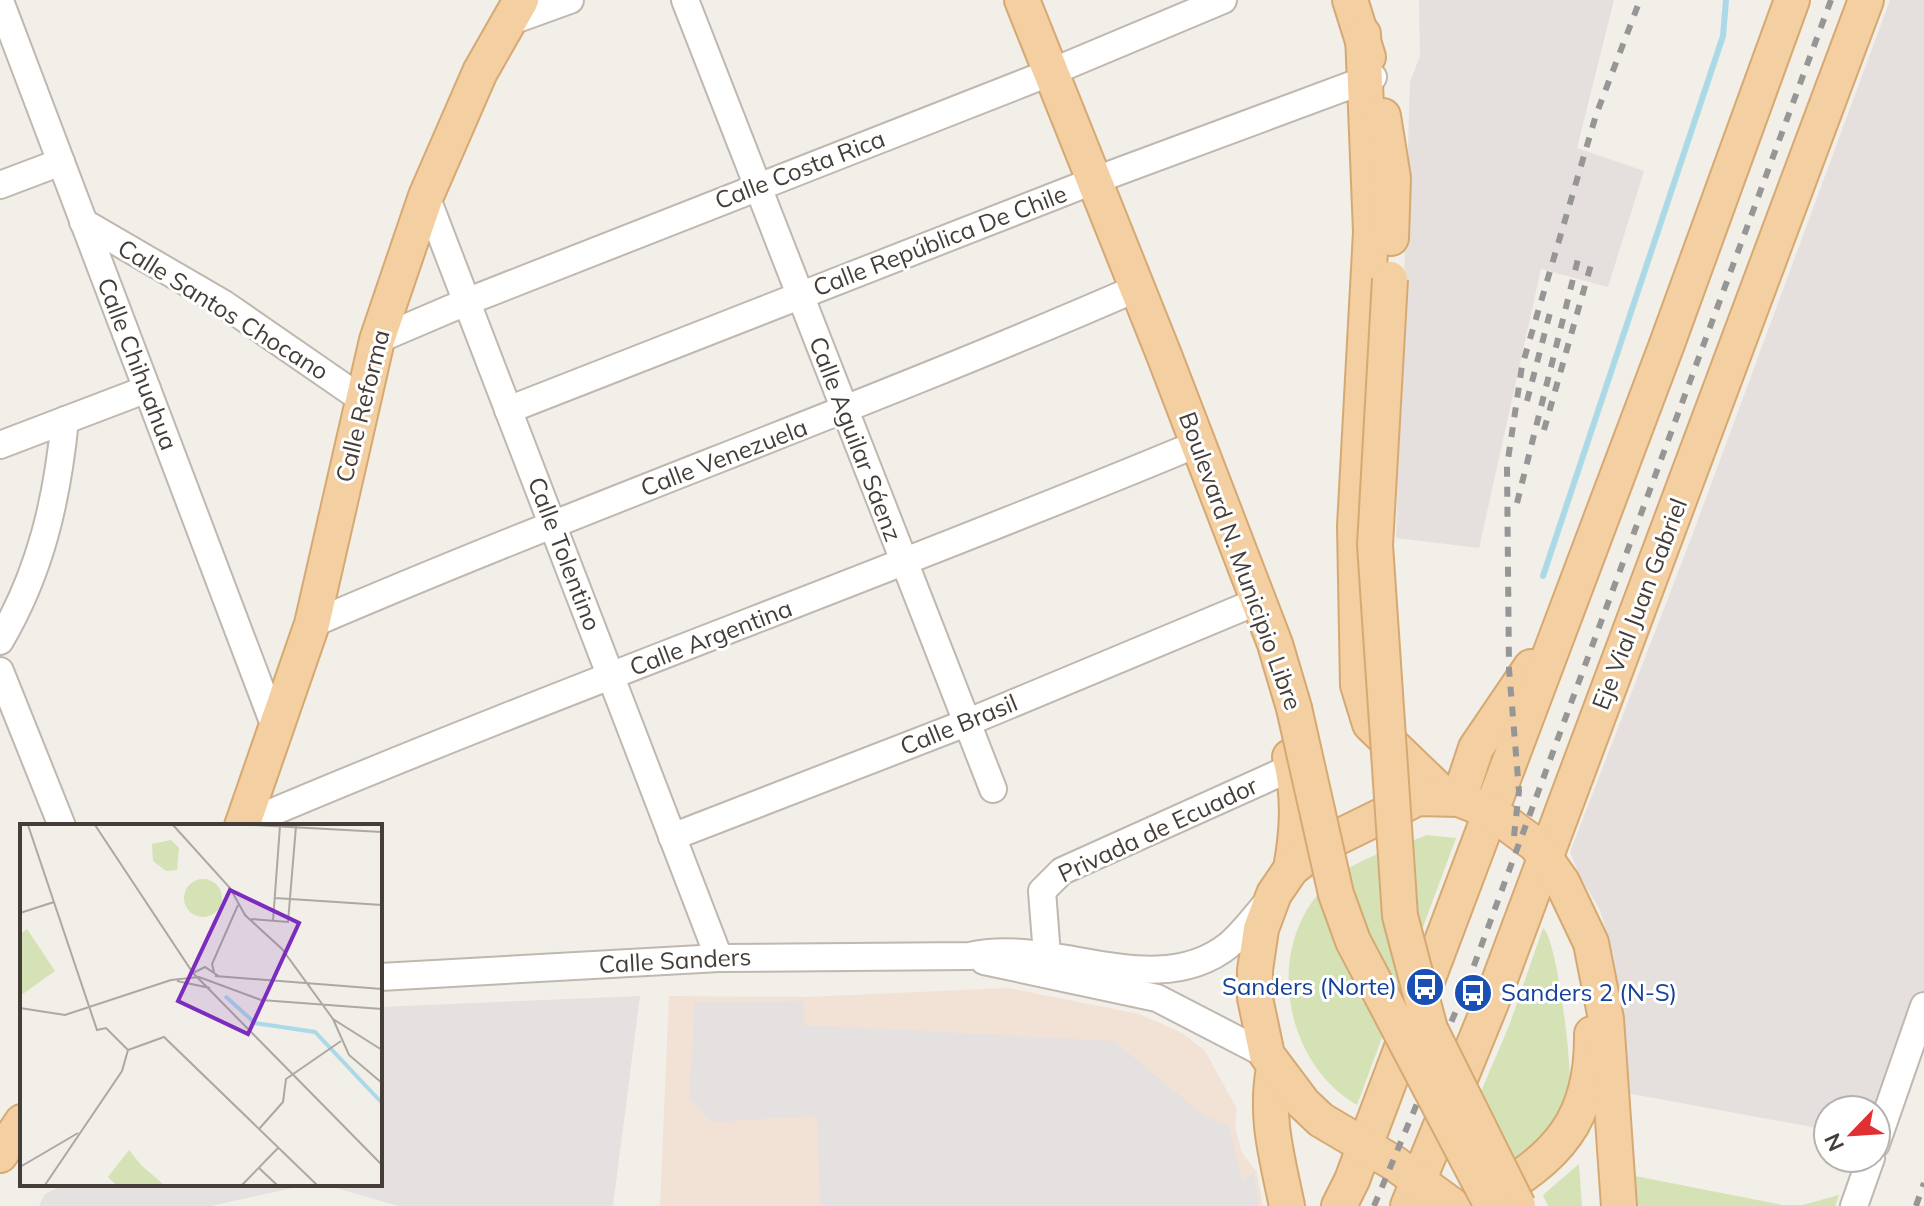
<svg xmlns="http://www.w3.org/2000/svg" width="1924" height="1206" font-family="Mulish,sans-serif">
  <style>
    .commercial { fill: #f2e2d6 }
    .industrial { fill: #e5e0dd }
    .green { fill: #d5e2b6 }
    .parking { fill: #e4e1e0 }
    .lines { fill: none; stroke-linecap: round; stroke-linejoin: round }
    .stream { stroke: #abd9e8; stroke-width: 6 }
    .minor-casing { stroke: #c0b7af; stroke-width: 30 }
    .major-casing { stroke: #d6a972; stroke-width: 38 }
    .minor { stroke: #fff; stroke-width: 26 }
    .major { stroke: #f3cfa1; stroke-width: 34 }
    .rail { stroke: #969696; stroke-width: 6; stroke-dasharray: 10 10; stroke-linecap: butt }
    .major-bridge-casing { stroke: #d6a972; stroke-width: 38; stroke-linecap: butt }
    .major-bridge { stroke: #f3cfa1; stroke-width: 34 }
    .labels { text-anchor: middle; stroke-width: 6; stroke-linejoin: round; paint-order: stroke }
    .street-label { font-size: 24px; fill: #453e38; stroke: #fff }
    .transit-label { font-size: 24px; fill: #164399; stroke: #fff; text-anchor: end }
    .inset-river { fill: none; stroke: #abd9e8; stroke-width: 4 }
    .inset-road { fill: none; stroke: #ada8a2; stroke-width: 2 }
    .view { fill: #7b2cbf; fill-opacity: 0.15; stroke: #7b2cbf; stroke-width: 4 }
    .inset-edge { fill: none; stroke: #453e38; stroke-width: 4 }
  </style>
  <rect width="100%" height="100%" fill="#f2eee8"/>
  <polygon class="commercial" points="1008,988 1139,1014 1184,1034 1205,1051 1237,1109 1235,1125 1241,1151 1257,1173 1263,1206 660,1206 669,996 807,997"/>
  <g class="industrial">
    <polygon points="1419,0 1614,0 1577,148 1644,171 1608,287 1541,269 1479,548 1396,538 1410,82 1420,56"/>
    <polygon points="1890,0 1924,0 1924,1041 1876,1110 1828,1110 1828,1130 1621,1092 1614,959 1600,910 1580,877 1570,852 1692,536"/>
  </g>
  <g class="green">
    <path d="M1427,835L1456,838L1357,1105C1287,1065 1264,956 1320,892C1346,861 1391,850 1427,835Z"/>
    <path d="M1543,928C1557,937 1574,1075 1569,1095C1561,1124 1535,1148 1511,1165L1476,1103L1509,1026Z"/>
    <polygon points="1579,1164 1582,1206 1548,1206 1543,1195"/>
    <polygon points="1630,1175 1782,1205 1803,1205 1839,1195 1835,1206 1632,1206"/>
  </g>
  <g class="parking">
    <polygon points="640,996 613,1206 398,1206 323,1184 380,1184 380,1007"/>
    <polygon points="804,1001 804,1025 1114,1041 1203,1115 1229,1126 1242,1181 1254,1173 1259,1206 820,1206 817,1116 711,1122 689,1097 695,1002"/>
    <polygon points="66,1184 311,1184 211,1206 39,1206 45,1194"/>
  </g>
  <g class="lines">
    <polyline class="stream" points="1543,576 1723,36 1726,0"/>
    <defs>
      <g id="minor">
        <polyline points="685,0 993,789"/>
        <polyline points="0,1 275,727"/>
        <polyline points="509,22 570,0"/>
        <polyline points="0,185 61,162"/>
        <polyline points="426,196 719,958"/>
        <polyline points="83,222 224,304 363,400"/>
        <polyline points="377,340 466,302 1049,73 1223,0"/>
        <polyline points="508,410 1093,181 1373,77"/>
        <polyline points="0,445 147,389"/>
        <path d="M312,624C584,507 864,407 1135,289"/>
        <path d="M0,641C41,571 57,500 65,420"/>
        <polyline points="0,671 62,826"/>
        <path d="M242,825C552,693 869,580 1180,451"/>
        <polyline points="672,837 966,723 1244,607"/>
        <polyline points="1047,955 1042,891 1062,871 1293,767"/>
        <polyline points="984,961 1157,998 1267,1055"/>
        <path d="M380,977L719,958L970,956C1053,936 1155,1004 1229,945C1243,933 1254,918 1266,904"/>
        <polyline points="1876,1144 1924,1006"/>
        <polyline points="1854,1206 1871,1158"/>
      </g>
      <g id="major">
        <polyline points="1022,0 1164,355 1275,644 1294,708"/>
        <polyline points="1350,0 1368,57"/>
        <polyline points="1363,34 1371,232 1355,526 1358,685 1370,724 1447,798"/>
        <polyline points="1383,116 1393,178 1391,238"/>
        <path d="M1290,757C1300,796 1298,830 1291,869"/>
        <polyline points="1459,799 1476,748 1531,667"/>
        <polyline points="242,826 312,624 377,340 426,196 480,72 521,0"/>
        <path d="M1274,1068C1265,1118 1277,1157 1287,1206"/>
        <polyline points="0,1155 22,1122"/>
        <path d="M1485,1199C1557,1158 1593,1121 1592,1034"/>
        <polyline points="1339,1206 1352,1180 1667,344 1792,0"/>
        <polyline points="1408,1206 1491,1003 1866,0"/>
        <polyline points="1453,1206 1394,1163 1321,1120 1303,1103 1267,1055 1255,998 1255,970 1261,929 1274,894 1291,869 1320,846 1418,798 1459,799 1491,812 1536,845 1562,882 1591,943 1606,1019 1619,1206"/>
      </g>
    </defs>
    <use href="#minor" class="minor-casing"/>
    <use href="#major" class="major-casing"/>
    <use href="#minor" class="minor"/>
    <use href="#major" class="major"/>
    <g class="rail">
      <polyline points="1527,401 1552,305"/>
      <polyline points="1544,430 1592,261"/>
      <polyline points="1517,503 1580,251"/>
      <polyline points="1514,836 1519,791 1509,669 1507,466 1522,366 1596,115 1640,0"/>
      <polyline points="1374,1206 1466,987 1831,0"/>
      <polyline points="1916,1206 1924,1183"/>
    </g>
    <defs>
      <g id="major-bridge">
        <polyline points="1390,279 1375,545 1400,916 1430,1029 1518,1206"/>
        <polyline points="1294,708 1336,894 1353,941 1490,1202"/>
      </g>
    </defs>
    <use href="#major-bridge" class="major-bridge-casing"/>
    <use href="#major-bridge" class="major-bridge"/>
  </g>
  <defs>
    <symbol id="bus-disc" viewBox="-11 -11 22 22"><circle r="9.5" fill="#1a4fb4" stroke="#fff"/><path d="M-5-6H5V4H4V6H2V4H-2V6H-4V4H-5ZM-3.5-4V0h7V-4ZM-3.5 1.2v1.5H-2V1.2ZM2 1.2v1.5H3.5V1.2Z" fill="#fff"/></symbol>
  </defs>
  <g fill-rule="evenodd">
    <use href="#bus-disc" x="1403" y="965" width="44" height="44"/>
    <use href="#bus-disc" x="1451" y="971" width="44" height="44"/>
  </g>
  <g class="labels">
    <g class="street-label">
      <text transform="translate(800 170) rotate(-21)" y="8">Calle Costa Rica</text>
      <text transform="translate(940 241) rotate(-21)" y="8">Calle República De Chile</text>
      <text transform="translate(223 310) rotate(32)" y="8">Calle Santos Chocano</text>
      <text transform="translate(137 364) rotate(69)" y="8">Calle Chihuahua</text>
      <text transform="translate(363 406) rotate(-76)" y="8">Calle Reforma</text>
      <text transform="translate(855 439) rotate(69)" y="8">Calle Aguilar Sáenz</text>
      <text transform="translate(724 458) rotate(-21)" y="8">Calle Venezuela</text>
      <text transform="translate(564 554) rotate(69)" y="8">Calle Tolentino</text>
      <text transform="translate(1240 561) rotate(70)" y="8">Boulevard N. Municipio Libre</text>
      <text transform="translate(1640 604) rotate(-69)" y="8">Eje Vial Juan Gabriel</text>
      <text transform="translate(711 638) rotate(-21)" y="8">Calle Argentina</text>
      <text transform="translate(959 725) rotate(-22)" y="8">Calle Brasil</text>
      <text transform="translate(1158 830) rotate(-25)" y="8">Privada de Ecuador</text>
      <text transform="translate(675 961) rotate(-3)" y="8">Calle Sanders</text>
    </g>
    <g class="transit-label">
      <text x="1397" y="995">Sanders (Norte)</text>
      <text x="1501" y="1001" text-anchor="start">Sanders 2 (N-S)</text>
    </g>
  </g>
  <g transform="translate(20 824)">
    <rect width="362" height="362" fill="#f2eee8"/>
    <path d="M151,16L159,24L157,46L146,47L133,37L132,20ZM164 74a19 19 0 1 1 38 0a19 19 0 1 1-38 0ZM7,105L35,147L0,172V110ZM109,326L121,341L144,361H96L88,353Z" fill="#d5e2b6"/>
    <path class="inset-river" d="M205,172L235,199L295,208L362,279"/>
    <path class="inset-road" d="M8,1L77,206L86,204L108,226M75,1L173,149L362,341M153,1L210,64L225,91L262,125L313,195L362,226M233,1L362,8M255,74L362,81M0,89L34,78M231,95L268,98L276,2M253,97L260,2M194,148L192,140L218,81M171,150L185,143L200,153M195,152L362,165M157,157L190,164M0,184L45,191L151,156L179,153L241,176L362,185M313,195L329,231L362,259M239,305L263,278L266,255L321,217M0,343L58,309M239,344L257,361M25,361L102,247L108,226L144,213L297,361M222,361L258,324"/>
    <path class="view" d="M210,66L279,99L228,210L158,177Z"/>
    <rect width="362" height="362" class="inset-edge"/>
  </g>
  <g transform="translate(1852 1134) rotate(245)"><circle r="38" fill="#ffffff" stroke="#b5b2af" stroke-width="2"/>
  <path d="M0-6L14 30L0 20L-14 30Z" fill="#e13031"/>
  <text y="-12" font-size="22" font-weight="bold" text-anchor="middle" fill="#453e38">N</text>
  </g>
</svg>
